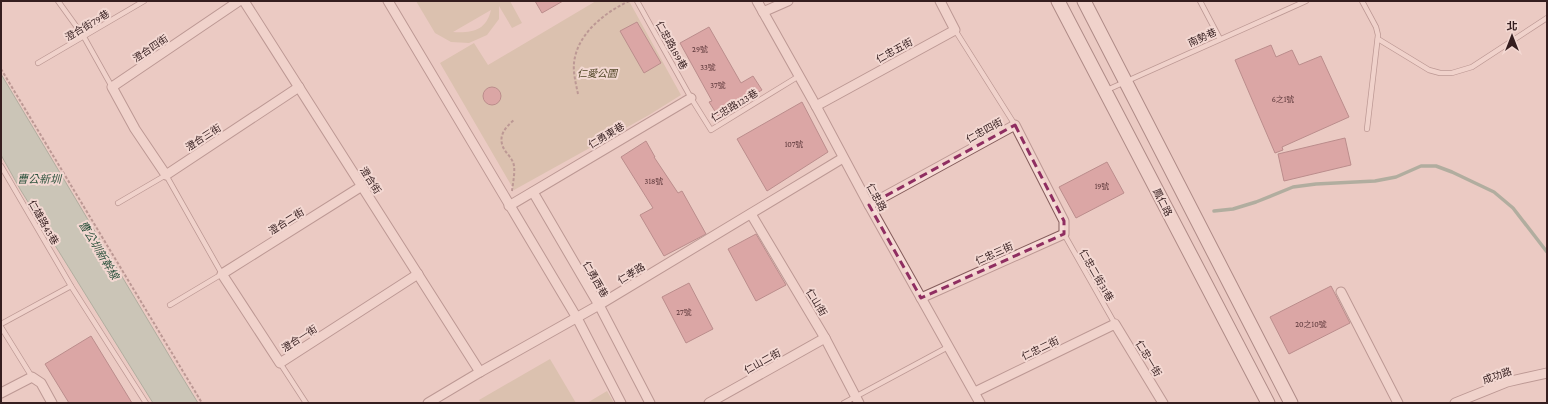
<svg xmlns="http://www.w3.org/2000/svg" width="1548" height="404" font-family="'Crimson Pro','Noto Sans TC',serif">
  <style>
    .green { fill: #c8b597; fill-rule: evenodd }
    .water { fill: #a4bea9; stroke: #6c8b74 }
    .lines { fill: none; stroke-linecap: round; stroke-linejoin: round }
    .stream { stroke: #6c8b74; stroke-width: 3.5 }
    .building { fill: #c77b82; stroke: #814249 }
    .service-casing { stroke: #845c5b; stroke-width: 6 }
    .minor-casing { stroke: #845c5b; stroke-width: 11 }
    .secondary-casing { stroke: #663e3e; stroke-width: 15 }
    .path { stroke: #845c5b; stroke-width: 2; stroke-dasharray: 3 2; stroke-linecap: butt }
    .service { stroke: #f6dbd5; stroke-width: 4.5 }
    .minor { stroke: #f6dbd5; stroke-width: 9 }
    .secondary { stroke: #f6dbd5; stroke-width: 13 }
    .marked { fill: none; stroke: #8f2e61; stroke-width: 3; stroke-dasharray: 8 5; stroke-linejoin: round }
    .labels { text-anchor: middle; stroke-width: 4; stroke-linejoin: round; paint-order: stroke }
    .number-label { font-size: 8px; fill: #5a3538 }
    .street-label { font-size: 10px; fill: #351e1f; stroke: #f3d8d2 }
    .park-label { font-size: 10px; font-style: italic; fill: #504526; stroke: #f3d8d2 }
    .water-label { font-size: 11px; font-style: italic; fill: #2e533e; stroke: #f3d8d2 }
  </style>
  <rect width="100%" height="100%" fill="#ebcac3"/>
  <g class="green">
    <path d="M416,1H510L522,23L512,28L499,6V19L487,35L469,43L451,42L435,33ZM491,10C486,31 472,33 453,32Z"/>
    <polygon points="596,1 629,1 681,95 649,115 514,190 440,63 474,43 488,65"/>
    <polygon points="550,359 576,403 481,403 479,400"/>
    <polygon points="607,391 614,403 587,403"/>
  </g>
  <polygon class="water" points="1,74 173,362 198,403 153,403 20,189 1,155"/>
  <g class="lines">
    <polyline class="stream" points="1214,211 1233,209 1256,202 1293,187 1316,184 1375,181 1396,177 1421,166 1436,166 1452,172 1494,192 1513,208 1547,252"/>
  </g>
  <g class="building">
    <polygon points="535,1 563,1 542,13"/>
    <polygon points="637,22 661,63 644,73 620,31"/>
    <polygon points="709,27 741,83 753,76 762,90 718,116 709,102 712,101 680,43"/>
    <polygon points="1271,45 1276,57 1292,50 1299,65 1321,56 1349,117 1282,147 1283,150 1275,153 1235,60"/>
    <circle cx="492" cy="96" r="9"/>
    <polygon points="802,102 828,152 767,191 737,139"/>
    <polygon points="1345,138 1351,165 1284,181 1278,154"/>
    <polygon points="646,141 655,157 654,157 678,193 682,191 706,234 664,256 640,215 653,208 621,157"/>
    <polygon points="1107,162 1124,193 1076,218 1059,187"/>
    <polygon points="756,234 786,285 756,301 728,249"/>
    <polygon points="689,283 713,329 686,343 662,297"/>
    <polygon points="1331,286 1350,323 1289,354 1270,317"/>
    <polygon points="91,336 132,403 69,403 45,364"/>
  </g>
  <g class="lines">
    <defs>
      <g id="service">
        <polyline points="58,1 84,37 112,87"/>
        <polyline points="637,1 691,98 711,130 799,76"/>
        <polyline points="1200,1 1220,39"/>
        <polyline points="1362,1 1376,27 1378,35 1367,129"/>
        <polyline points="955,30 1015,125"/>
        <polyline points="1378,39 1429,70 1440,73 1452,73 1472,67 1547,18"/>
        <polyline points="38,63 144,1"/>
        <polyline points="1107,90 1306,1"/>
        <polyline points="1,166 71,286 146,403"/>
        <polyline points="118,203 166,175 222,274 170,305"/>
        <polyline points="1064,234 1115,324"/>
        <polyline points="1,324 71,286"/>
        <polyline points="1,327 32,377"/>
        <polyline points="280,363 306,403"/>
        <polyline points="844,403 948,347"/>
      </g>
      <g id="minor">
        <polyline points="239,1 112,87 135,129 166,175 299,87"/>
        <polyline points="244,1 480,372"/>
        <polyline points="388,1 577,318 621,403"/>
        <polyline points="757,1 816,106 869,205 980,403"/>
        <polyline points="763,12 788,1"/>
        <polyline points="816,106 955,30 940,1"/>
        <polyline points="362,186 222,274 280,363 418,274"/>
        <polyline points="533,192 599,305 650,403"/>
        <polyline points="869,205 1015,125 1064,221 1064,234 921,298"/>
        <polyline points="509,206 691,98"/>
        <polyline points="751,214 825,338 859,403"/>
        <polyline points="1341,292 1398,403"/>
        <polyline points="975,392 1115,324 1163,403"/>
        <polyline points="1,393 32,377 41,383 52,403"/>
        <polyline points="428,403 480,372 599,305 843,158"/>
        <polyline points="709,403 825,338"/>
        <polyline points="1455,403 1507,382 1547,373"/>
      </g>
      <g id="secondary">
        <polyline points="1058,1 1268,403"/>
        <polyline points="1084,1 1291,403"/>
      </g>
    </defs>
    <use href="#service" class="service-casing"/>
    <use href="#minor" class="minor-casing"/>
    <use href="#secondary" class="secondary-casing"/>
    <g class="path">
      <polyline points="1,69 202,403"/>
      <path d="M578,94C576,84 573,73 574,63C577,34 604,13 629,1"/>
      <path d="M512,191C513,183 515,173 514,166C513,158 506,154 503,147C498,135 506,127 514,120"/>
    </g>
    <use href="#service" class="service"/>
    <use href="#minor" class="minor"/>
    <use href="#secondary" class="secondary"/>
  </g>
  <path d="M0 0H1548V404H0ZM1015,125L1064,221V234L921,298L869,205Z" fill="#ebcac3" fill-opacity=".55" fill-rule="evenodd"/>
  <path class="marked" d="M1015,125L1064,221V234L921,298L869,205Z"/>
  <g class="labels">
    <g class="number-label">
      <text x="700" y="52">29號</text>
      <text x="708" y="70">33號</text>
      <text x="718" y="88">37號</text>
      <text x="1283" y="102">6之1號</text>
      <text x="794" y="147">107號</text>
      <text x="654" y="184">318號</text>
      <text x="1102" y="189">19號</text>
      <text x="684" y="315">27號</text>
      <text x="1311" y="327">20之10號</text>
    </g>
    <g class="street-label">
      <text transform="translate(87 25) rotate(-31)" y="4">澄合街79巷</text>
      <text transform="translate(1202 37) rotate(-24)" y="4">南勢巷</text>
      <text transform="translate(672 45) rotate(61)" y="4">仁忠路189巷</text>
      <text transform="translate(150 48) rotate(-34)" y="4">澄合四街</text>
      <text transform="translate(894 50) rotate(-29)" y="4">仁忠五街</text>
      <text transform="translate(734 105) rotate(-31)" y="4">仁忠路123巷</text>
      <text transform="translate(984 130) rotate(-29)" y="4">仁忠四街</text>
      <text transform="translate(606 135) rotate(-31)" y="4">仁勇東巷</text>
      <text transform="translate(203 137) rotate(-33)" y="4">澄合三街</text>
      <text transform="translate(371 180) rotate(57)" y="4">澄合街</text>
      <text transform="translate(877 197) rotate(61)" y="4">仁忠路</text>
      <text transform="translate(1163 202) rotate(63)" y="4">鳳仁路</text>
      <text transform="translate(286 221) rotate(-32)" y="4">澄合二街</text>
      <text transform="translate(44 222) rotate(60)" y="4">仁雄路43巷</text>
      <text transform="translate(994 253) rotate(-24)" y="4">仁忠三街</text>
      <text transform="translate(631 273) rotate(-31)" y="4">仁孝路</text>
      <text transform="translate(1097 275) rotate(60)" y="4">仁忠二街31巷</text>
      <text transform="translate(596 279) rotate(60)" y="4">仁勇西巷</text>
      <text transform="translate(817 302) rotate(59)" y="4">仁山街</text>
      <text transform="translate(299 338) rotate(-33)" y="4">澄合一街</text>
      <text transform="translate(1040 348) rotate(-26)" y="4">仁忠二街</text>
      <text transform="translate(1149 358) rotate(59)" y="4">仁忠一街</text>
      <text transform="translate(762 361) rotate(-29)" y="4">仁山二街</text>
      <text transform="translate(1497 375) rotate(-19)" y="4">成功路</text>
    </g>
    <g class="park-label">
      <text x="597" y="77">仁愛公園</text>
    </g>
    <g class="water-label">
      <text x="39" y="183">曹公新圳</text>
      <text transform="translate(99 250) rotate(59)" y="4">曹公圳新幹線</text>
    </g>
  </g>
  <rect width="1548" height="404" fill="none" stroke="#351e1f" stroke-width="4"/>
  <g transform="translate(1512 36)" stroke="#f3d8d2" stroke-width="3" paint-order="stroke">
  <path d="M0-3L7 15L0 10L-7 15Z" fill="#351e1f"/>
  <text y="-6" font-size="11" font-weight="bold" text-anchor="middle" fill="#351e1f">北</text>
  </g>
</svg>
